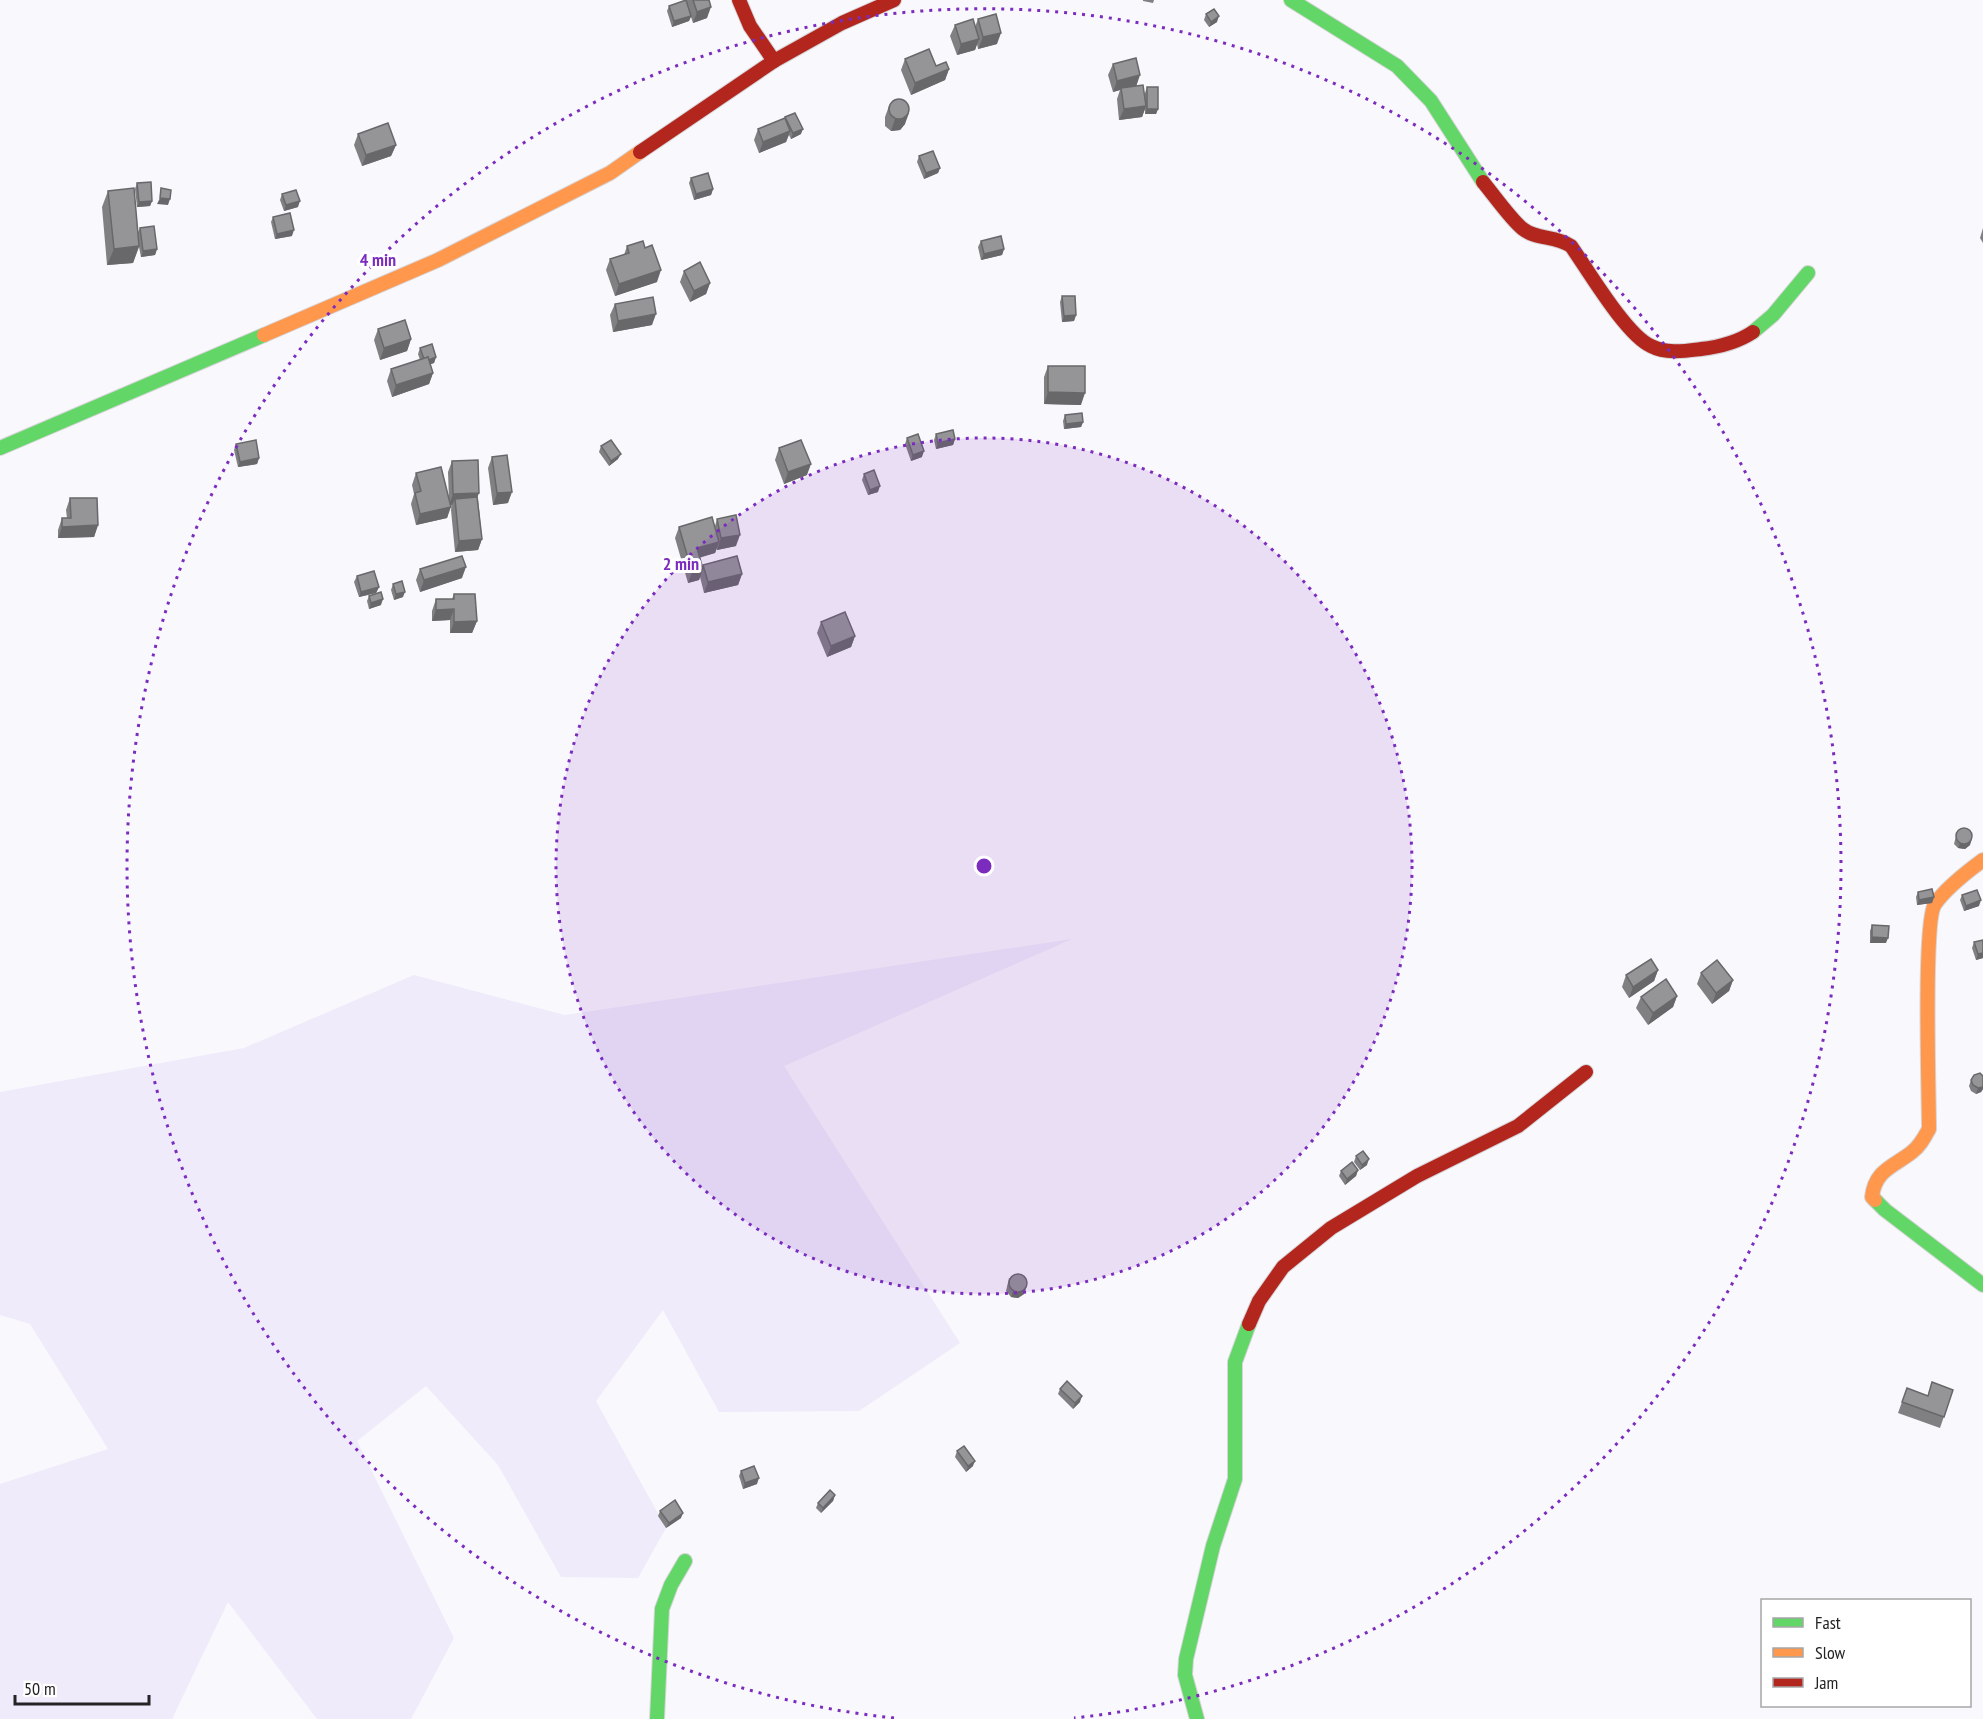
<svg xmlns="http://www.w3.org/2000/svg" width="1983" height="1719" font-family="'PT Sans Narrow',sans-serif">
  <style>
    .green { fill: #efebfa }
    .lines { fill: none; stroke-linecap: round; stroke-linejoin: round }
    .fast-casing { stroke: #d6d5d8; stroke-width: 16 }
    .slow-casing { stroke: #d6d5d8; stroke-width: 16 }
    .jam-casing { stroke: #d6d5d8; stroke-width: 16 }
    .fast { stroke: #63d668; stroke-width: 14 }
    .slow { stroke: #ff974d; stroke-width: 14 }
    .jam { stroke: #b3261e; stroke-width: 14 }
    .wall { fill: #807f82 }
    .shaded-wall { fill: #68686a }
    .building { fill: #959497; stroke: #68686a; stroke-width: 1.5 }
    .ring { fill: none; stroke: #7b2cbf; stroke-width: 3; stroke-dasharray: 3 6 }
    .centre { fill: #7b2cbf; stroke: #fff; stroke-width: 3 }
    .ring-label { font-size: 18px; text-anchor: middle; font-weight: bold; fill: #7b2cbf; stroke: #fff; stroke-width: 6; stroke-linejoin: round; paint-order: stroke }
  </style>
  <rect width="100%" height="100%" fill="#f9f8fc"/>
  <polygon class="green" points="1072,939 784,1066 960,1343 859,1411 719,1412 663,1310 596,1401 666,1528 638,1578 561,1577 498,1465 426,1386 357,1441 454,1638 411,1719 317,1719 228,1602 172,1719 0,1719 0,1484 108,1449 30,1324 0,1315 0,1092 244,1048 414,975 565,1015"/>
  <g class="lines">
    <defs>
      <g id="fast">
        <polyline points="1291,0 1397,66 1431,101 1483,182"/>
        <polyline points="1753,332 1773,315 1808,273"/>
        <polyline points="0,448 264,335"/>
        <polyline points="1875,1200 1885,1210 1983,1285"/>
        <polyline points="657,1719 662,1609 671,1585 685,1561"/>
        <polyline points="1197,1719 1185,1675 1186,1659 1213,1546 1235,1479 1235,1362 1249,1324"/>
      </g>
      <g id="slow">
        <polyline points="264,335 438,260 610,173 640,152"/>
        <path d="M1875,1200L1872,1197C1875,1170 1893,1167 1912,1152C1920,1146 1924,1138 1929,1129C1929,1096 1923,921 1935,904C1946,888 1968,871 1983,860"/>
      </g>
      <g id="jam">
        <polyline points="739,0 750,26 774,61"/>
        <polyline points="640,152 774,61 842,23 894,0"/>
        <path d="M1483,182C1493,194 1512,221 1523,229C1537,240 1555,235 1571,246C1588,270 1626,335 1651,346C1666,354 1685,351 1701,349C1719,347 1738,342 1753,332"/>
        <polyline points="1249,1324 1259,1301 1283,1267 1331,1228 1417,1176 1518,1126 1586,1072"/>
      </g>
    </defs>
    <use href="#fast" class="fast-casing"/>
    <use href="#slow" class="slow-casing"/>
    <use href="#jam" class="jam-casing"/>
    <use href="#fast" class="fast"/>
    <use href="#slow" class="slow"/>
    <use href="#jam" class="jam"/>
  </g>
  <g class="wall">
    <polygon points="685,0 709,0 707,18 693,23 691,17 689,21 672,27 667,11 669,6 685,1"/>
    <polygon points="1143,0 1154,0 1153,3 1143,1"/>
    <polygon points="1206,14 1217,22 1209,27 1204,20"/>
    <polygon points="978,19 997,44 978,49 977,44 975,50 957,55 950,36 955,25 975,27"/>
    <polygon points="905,59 949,69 945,80 911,95 901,70"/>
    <polygon points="1113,64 1136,86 1145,98 1145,93 1147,87 1158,109 1156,114 1145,114 1145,109 1142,117 1119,120 1117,99 1120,90 1113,92 1108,75"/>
    <polygon points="889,106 905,124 900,130 891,131 885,126 885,117"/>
    <polygon points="785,118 801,134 791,139 789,135 786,142 759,153 754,140 758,129"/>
    <polygon points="358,134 396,145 391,156 362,166 354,145"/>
    <polygon points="919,156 940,168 938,173 924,179 917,162"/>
    <polygon points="691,178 713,189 711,195 694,200 689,183"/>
    <polygon points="137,183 152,201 150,206 137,207 135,189"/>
    <polygon points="108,191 138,232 140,228 157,249 155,255 141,257 139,247 133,263 107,265 102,207"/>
    <polygon points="282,194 298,207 284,211 280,200"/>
    <polygon points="273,217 292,236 275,239 271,222"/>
    <polygon points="1983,228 1983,243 1980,238"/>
    <polygon points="981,241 1004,249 1002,255 981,260 978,247"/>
    <polygon points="627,246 645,248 657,282 615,296 606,270 610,259 624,255"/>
    <polygon points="684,271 710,283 706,294 690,302 680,282"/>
    <polygon points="1062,296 1076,315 1074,321 1062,322 1060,302"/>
    <polygon points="615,304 652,325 613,332 610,315"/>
    <polygon points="378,329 411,339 407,351 380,360 374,340"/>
    <polygon points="420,348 436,357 434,363 430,364 433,373 429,384 392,397 387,381 391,369 420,360 418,354"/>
    <polygon points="1048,366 1081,405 1044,404 1044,377"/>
    <polygon points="1065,415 1083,422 1081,427 1064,429 1063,421"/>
    <polygon points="936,434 955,439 953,445 936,449 934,440"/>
    <polygon points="907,438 922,457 911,461 905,444"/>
    <polygon points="236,444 259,458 257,464 238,467 234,450"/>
    <polygon points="601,446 618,459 609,466 599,452"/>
    <polygon points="779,448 807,475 784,484 775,460"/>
    <polygon points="492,457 508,503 493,505 488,468"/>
    <polygon points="452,461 478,498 482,539 478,550 455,552 451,510 452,505 450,506 447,518 416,525 411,504 414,494 412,485 416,473 449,500 448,472"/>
    <polygon points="864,474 878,492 868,495 862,480"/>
    <polygon points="70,498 98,525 94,537 58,538 58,530 62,518 67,518 66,510"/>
    <polygon points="717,519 736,546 717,550 717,548 715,553 699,558 702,568 703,565 742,574 738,585 704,593 700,577 699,580 688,583 675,538 679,527 715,526"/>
    <polygon points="420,569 462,578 420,592 416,580"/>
    <polygon points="357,576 379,587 376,593 359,597 354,582"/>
    <polygon points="393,584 403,597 394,600 391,590"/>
    <polygon points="454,594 477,621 472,633 450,633 450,620 432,621 432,611 436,599 452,599"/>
    <polygon points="369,596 381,605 369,609 367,601"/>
    <polygon points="821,622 855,636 851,647 827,657 817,633"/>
    <polygon points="1957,832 1970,845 1965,849 1958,848 1954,844"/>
    <polygon points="1918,892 1934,897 1932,903 1917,905 1916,897"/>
    <polygon points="1962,895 1979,906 1964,911 1960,900"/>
    <polygon points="1872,925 1886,943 1870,943 1870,931"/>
    <polygon points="1983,940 1983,958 1976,960 1972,948 1974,942"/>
    <polygon points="1658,970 1654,981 1629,998 1622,987 1626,975"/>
    <polygon points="1701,973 1733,980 1729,991 1712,1004 1697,984"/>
    <polygon points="1677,996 1673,1007 1648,1025 1636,1008 1641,997"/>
    <polygon points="1983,1076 1983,1089 1981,1092 1976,1094 1971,1091 1969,1086 1971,1080"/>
    <polygon points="1356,1156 1367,1165 1360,1170 1354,1162"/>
    <polygon points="1358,1170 1356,1176 1345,1185 1339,1176 1341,1171"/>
    <polygon points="1009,1278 1026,1288 1024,1294 1018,1298 1011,1297 1006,1291"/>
    <polygon points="1907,1388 1928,1396 1953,1390 1940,1428 1898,1413"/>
    <polygon points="1060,1389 1080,1402 1073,1409 1058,1394"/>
    <polygon points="957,1451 973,1466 966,1472 955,1457"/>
    <polygon points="741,1471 757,1484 743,1489 739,1476"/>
    <polygon points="835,1495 833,1501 821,1513 816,1508 818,1503"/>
    <polygon points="660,1511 681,1518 666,1528 658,1516"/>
  </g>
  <g class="shaded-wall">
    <polygon points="711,7 707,18 693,23 697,12"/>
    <polygon points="691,16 689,21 672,27 674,21"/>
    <polygon points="1219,16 1217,22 1209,27 1211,22"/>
    <polygon points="1001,33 997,44 978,49 983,37"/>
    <polygon points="979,39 975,50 957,55 961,44"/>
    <polygon points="949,69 945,80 911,95 915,83"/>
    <polygon points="1140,75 1136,87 1121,88 1120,90 1113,92 1117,81"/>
    <polygon points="1146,106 1142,117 1119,120 1124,109"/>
    <polygon points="1147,109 1158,109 1156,114 1145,114"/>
    <polygon points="909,113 905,124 900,130 891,131 895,119"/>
    <polygon points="803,129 801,134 791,139 793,133"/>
    <polygon points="790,131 786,142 759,153 763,142"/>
    <polygon points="396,145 391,156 362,166 366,155"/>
    <polygon points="940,168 938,173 924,179 926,173"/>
    <polygon points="713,189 711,195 694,200 696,194"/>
    <polygon points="160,198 170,199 168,205 157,204"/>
    <polygon points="152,201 150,206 137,207 139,202"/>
    <polygon points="300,201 298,207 284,211 286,205"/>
    <polygon points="294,230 292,236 275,239 277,234"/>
    <polygon points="139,246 133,263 107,265 114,249"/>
    <polygon points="157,249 155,255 141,257 143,251"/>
    <polygon points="1004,249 1002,255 981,260 984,254"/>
    <polygon points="661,270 657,282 615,296 619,284"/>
    <polygon points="710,283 706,294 690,302 694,291"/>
    <polygon points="656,314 652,325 613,332 618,321"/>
    <polygon points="1076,315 1074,321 1062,322 1064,316"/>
    <polygon points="411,339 407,351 380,360 384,348"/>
    <polygon points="436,357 434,363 423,367 425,361"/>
    <polygon points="433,373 429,384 392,397 396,385"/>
    <polygon points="1048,392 1085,393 1081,405 1044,404"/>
    <polygon points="1083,422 1081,427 1064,429 1066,424"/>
    <polygon points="955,439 953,445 936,449 938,443"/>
    <polygon points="924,451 922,457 911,461 913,455"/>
    <polygon points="621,454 618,459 609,466 611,461"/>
    <polygon points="259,458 257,464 238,467 240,462"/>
    <polygon points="811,464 807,475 784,484 788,472"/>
    <polygon points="880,486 878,492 868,495 870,490"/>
    <polygon points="512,492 508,503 493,505 497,493"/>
    <polygon points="479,493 475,504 455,499 452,505 449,506 453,494"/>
    <polygon points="451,507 447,518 416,525 420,514"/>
    <polygon points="98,525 94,537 58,538 62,527"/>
    <polygon points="740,535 736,546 717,550 721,538"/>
    <polygon points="482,539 478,550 455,552 459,541"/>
    <polygon points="719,542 715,553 693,559 697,548"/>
    <polygon points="466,567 462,578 420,592 424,580"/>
    <polygon points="703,569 699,580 688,583 692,572"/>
    <polygon points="742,574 738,585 704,593 708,582"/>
    <polygon points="379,587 376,593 359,597 361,592"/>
    <polygon points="405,592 403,597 394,600 396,594"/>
    <polygon points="383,599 381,605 369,609 371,603"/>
    <polygon points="454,609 450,620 432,621 436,610"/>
    <polygon points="477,621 472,633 450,633 454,622"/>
    <polygon points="855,636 851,647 827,657 831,646"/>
    <polygon points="1972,839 1970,845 1965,849 1958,848 1960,843"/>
    <polygon points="1934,897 1932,903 1917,905 1919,900"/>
    <polygon points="1981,900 1979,906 1964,911 1966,906"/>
    <polygon points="1872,937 1888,938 1886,943 1870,943"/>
    <polygon points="1983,953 1983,958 1976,960 1978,954"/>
    <polygon points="1658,970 1654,981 1629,998 1633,987"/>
    <polygon points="1733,980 1729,991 1712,1004 1716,993"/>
    <polygon points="1677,996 1673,1007 1648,1025 1653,1013"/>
    <polygon points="1983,1087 1983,1089 1981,1092 1976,1094 1978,1088"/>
    <polygon points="1369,1159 1367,1165 1360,1170 1362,1165"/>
    <polygon points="1358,1170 1356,1176 1345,1185 1347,1179"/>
    <polygon points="1026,1288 1024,1294 1018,1298 1011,1297 1013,1291"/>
    <polygon points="1082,1396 1080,1402 1073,1409 1075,1403"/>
    <polygon points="975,1461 973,1466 966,1472 968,1466"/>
    <polygon points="759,1478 757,1484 743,1489 745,1483"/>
    <polygon points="835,1495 833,1501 821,1513 823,1508"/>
    <polygon points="683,1513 681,1518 666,1528 669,1523"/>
  </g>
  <g class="building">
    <polygon points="686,0 691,16 674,21 669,6"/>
    <polygon points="693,0 709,0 711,7 697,12"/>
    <polygon points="1214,9 1219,16 1211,22 1206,14"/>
    <polygon points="996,14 1001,33 983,37 978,19"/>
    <polygon points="973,19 979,39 961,44 955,25"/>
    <polygon points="929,49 936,66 946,62 949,69 915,83 905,59"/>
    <polygon points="1136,58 1140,75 1117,81 1113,64"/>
    <polygon points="1143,85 1146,106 1124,109 1121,88"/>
    <rect x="1147" y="87" width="11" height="22"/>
    <circle cx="899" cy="109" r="10"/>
    <polygon points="795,113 803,129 793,133 785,117"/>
    <polygon points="785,118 790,131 763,142 758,129"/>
    <polygon points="388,123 396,145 366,155 358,134"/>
    <polygon points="933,151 940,168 926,173 919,156"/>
    <polygon points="708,173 713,189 696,194 691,178"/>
    <polygon points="151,182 152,201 139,202 137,183"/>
    <polygon points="134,188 139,246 114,249 108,191"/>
    <polygon points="161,188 171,190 170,199 160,198"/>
    <polygon points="296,190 300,201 286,205 282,194"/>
    <polygon points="290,213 294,230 277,234 273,217"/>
    <polygon points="154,226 157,249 143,251 140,228"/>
    <polygon points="1001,236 1004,249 984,254 981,241"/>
    <polygon points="643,241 645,248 652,245 661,270 619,284 610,259 629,253 627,246"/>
    <polygon points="700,262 710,283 694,291 684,271"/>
    <polygon points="1062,296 1075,296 1076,315 1064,316"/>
    <polygon points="653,297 656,314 618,321 615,304"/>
    <polygon points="405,320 411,339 384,348 378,329"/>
    <polygon points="432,344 436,357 429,360 428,357 424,359 420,348"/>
    <polygon points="428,357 433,373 396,385 391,369"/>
    <polygon points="1048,366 1085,366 1085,393 1048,392"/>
    <polygon points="1082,413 1083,422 1066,424 1065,415"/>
    <polygon points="953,430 955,439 938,443 936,434"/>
    <polygon points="918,434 924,451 913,455 907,438"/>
    <polygon points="256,440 259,458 240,462 236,444"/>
    <polygon points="611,440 621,454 611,461 601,446"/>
    <polygon points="801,440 811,464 788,472 779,448"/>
    <polygon points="507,455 512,492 497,493 492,457"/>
    <polygon points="478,460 479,493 453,494 452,461"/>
    <polygon points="441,467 451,507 420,514 415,493 421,491 416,473"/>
    <polygon points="874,470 880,486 870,490 864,474"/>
    <polygon points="477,497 482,539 459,541 455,499"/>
    <polygon points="70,498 97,498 98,525 62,527 62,518 71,518"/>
    <polygon points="736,515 740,535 721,538 717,519"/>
    <polygon points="712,517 719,542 697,548 703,569 692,572 679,527"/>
    <polygon points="462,556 466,567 424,580 420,569"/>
    <polygon points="737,556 742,574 708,582 703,565"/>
    <polygon points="374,571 379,587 361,592 357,576"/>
    <polygon points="402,581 405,592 396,594 393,584"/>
    <polygon points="381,592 383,599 371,603 369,596"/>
    <polygon points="454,594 475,594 477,621 454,622 454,609 436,610 436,599 454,599"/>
    <polygon points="845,612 855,636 831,646 821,622"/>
    <circle cx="1964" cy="836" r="8"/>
    <polygon points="1932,889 1934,897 1919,900 1918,892"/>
    <polygon points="1977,890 1981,900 1966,906 1962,895"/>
    <polygon points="1872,925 1889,926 1888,938 1872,937"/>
    <polygon points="1983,940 1983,953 1978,954 1974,942"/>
    <polygon points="1651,959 1658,970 1633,987 1626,975"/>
    <polygon points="1717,960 1733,980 1716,993 1701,973"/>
    <polygon points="1666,979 1677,996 1653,1013 1641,997"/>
    <polygon points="1980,1073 1983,1076 1983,1087 1978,1088 1973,1085 1971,1080 1974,1075"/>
    <polygon points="1363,1151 1369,1159 1362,1165 1356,1156"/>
    <polygon points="1352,1162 1358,1170 1347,1179 1341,1171"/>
    <circle cx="1018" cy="1283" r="9"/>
    <polygon points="1067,1381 1082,1396 1075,1403 1060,1389"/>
    <polygon points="1932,1382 1953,1390 1944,1417 1902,1402 1907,1388 1928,1396"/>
    <polygon points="964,1446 975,1461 968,1466 957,1451"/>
    <polygon points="754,1466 759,1478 745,1483 741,1471"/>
    <polygon points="830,1490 835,1495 823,1508 818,1503"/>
    <polygon points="675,1500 683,1513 669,1523 660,1511"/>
  </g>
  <circle cx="984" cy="866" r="428" fill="#7b2cbf" fill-opacity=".12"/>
  <g class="ring">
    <circle cx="984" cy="866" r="428"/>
    <path d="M894 1718A857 857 0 1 1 1074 1718"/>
  </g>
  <circle cx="984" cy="866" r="9" class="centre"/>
  <g class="ring-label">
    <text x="378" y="266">4 min</text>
    <text x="681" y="570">2 min</text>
  </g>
  <rect x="1761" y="1599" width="210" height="108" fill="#ffffff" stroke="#a7a7a8" stroke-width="1.5"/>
  <rect x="1773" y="1618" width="30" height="9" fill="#63d668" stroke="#a7a7a8" stroke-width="1.5"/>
  <text x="1815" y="1629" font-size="18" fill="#242326">Fast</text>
  <rect x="1773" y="1648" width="30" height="9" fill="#ff974d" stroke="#a7a7a8" stroke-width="1.5"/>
  <text x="1815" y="1659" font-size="18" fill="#242326">Slow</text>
  <rect x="1773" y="1678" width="30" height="9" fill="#b3261e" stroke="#a7a7a8" stroke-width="1.5"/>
  <text x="1815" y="1689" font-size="18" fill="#242326">Jam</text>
  <path d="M15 1695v9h134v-9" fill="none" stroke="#242326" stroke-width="3"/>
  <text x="24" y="1695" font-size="18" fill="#242326" stroke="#ffffff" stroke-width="4.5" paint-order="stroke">50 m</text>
</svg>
